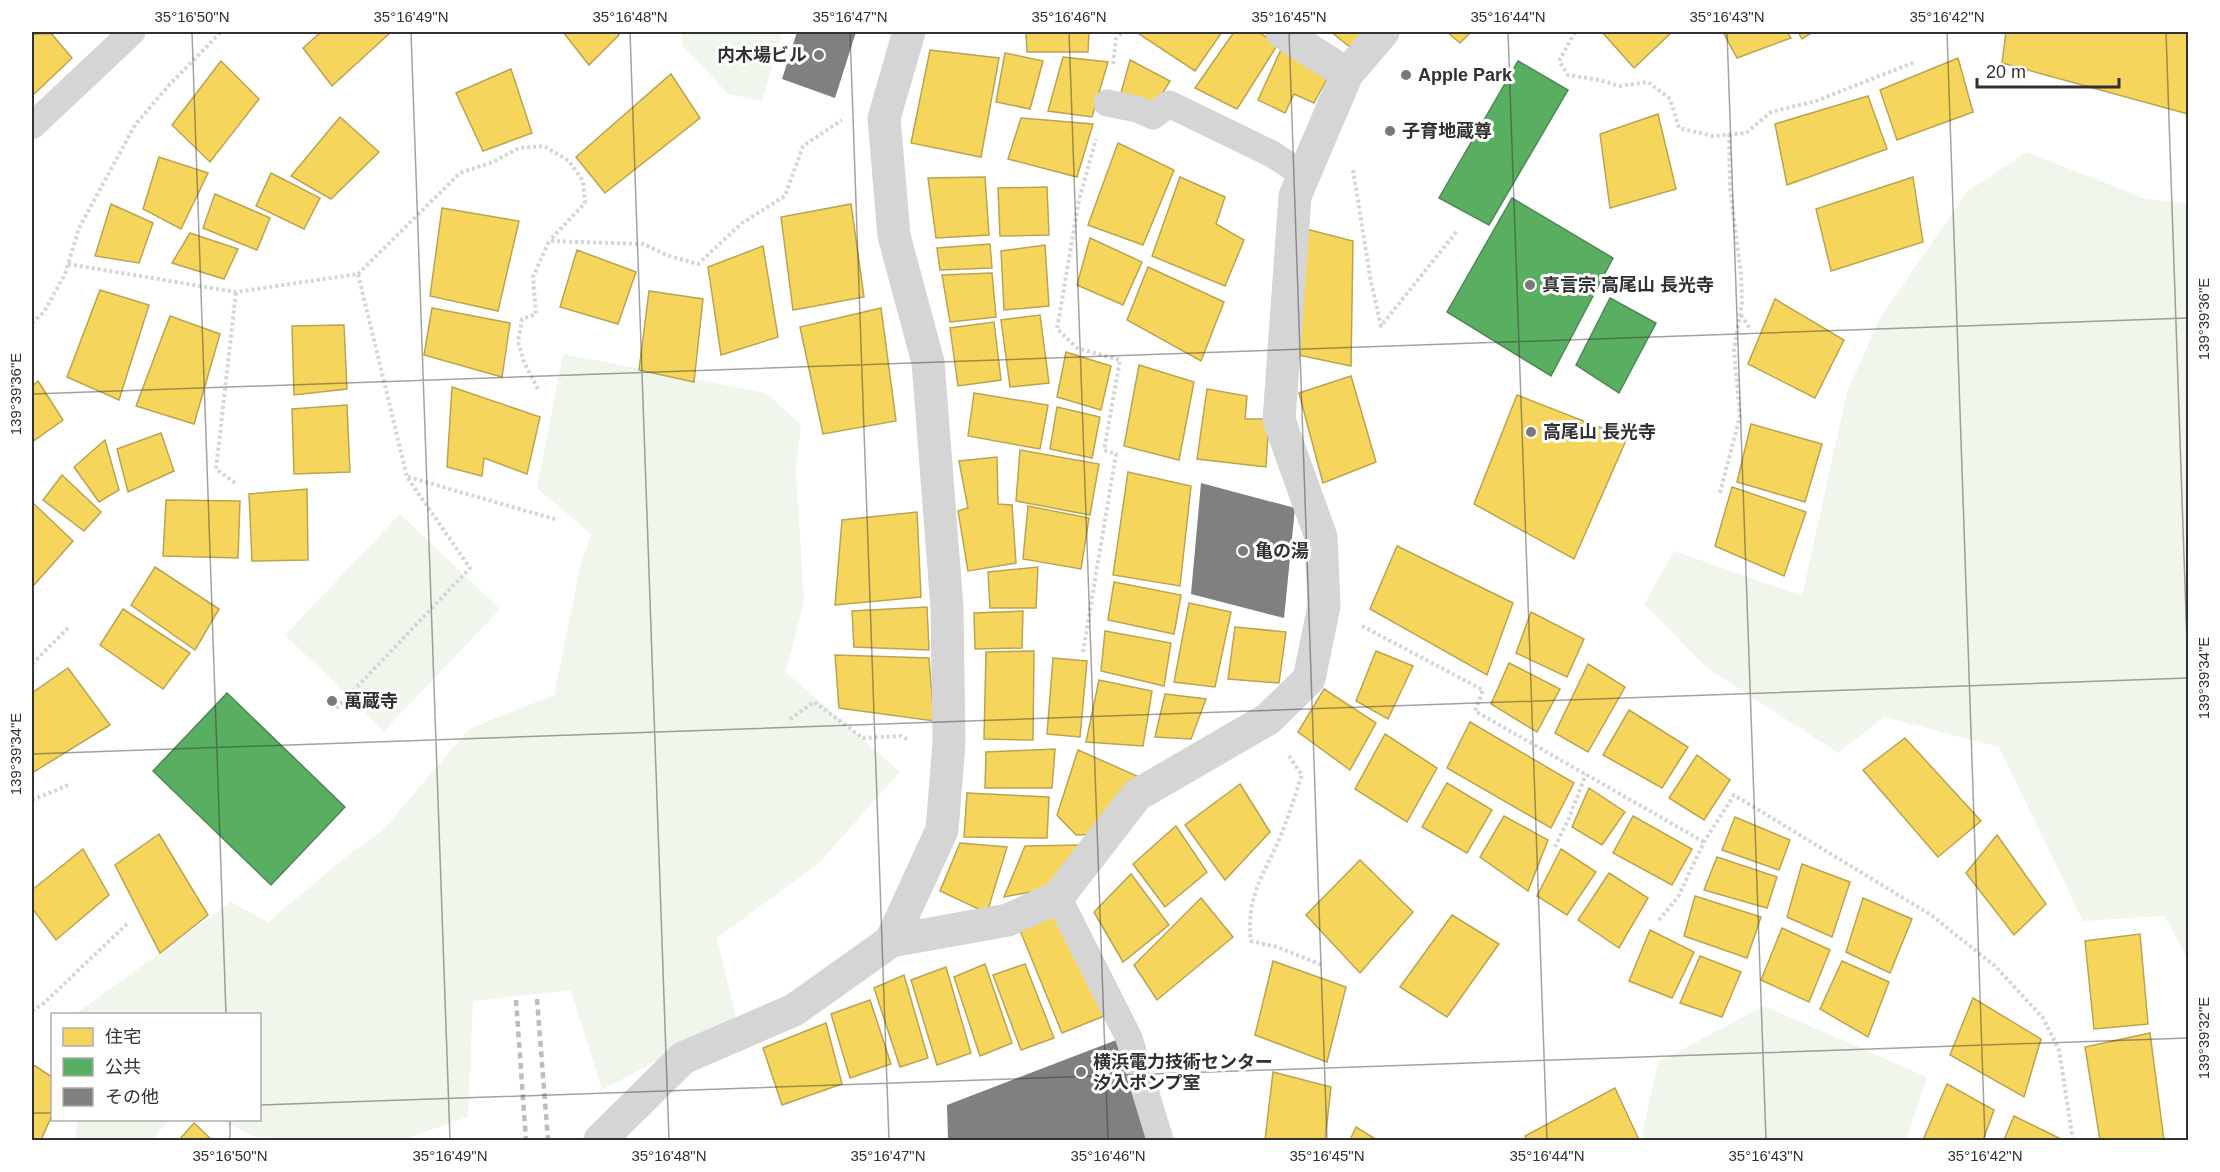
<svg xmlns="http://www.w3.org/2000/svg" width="2220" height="1172" font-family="Arial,'Noto Sans JP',sans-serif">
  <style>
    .green { fill: #f1f6ed }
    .homes { fill: #f6d55c; stroke: #bba44f; stroke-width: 1.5 }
    .public { fill: #5aae61; stroke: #4e8853; stroke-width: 1.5 }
    .building { fill: #808080 }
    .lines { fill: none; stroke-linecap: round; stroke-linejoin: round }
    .path { stroke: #d5d5d5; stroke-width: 4; stroke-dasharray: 3 3; stroke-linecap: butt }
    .service { stroke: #d5d5d5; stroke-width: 27 }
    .minor { stroke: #d5d5d5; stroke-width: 33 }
    .rail { stroke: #bdbdbd; stroke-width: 4.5; stroke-dasharray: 6 4.5; stroke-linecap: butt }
    .ticks { fill: none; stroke: #313131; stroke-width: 1.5; stroke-opacity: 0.45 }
    .poi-dot { fill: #797979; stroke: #fff; stroke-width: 2 }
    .labels { text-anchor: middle; stroke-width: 6; stroke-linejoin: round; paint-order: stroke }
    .poi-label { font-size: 18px; font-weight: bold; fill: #313131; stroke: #fff; text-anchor: start }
    .neatline { fill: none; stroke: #313131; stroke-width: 2 }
    .ticks-label { font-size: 15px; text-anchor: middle; fill: #313131 }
  </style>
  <rect width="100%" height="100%" fill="#fff"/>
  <g class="green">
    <polygon points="682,32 782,32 762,101 728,94 682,45"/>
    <polygon points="2027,152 2146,199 2188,203 2188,961 2165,916 2083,921 1999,747 1884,717 1838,753 1707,668 1644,604 1674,551 1802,596 1847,392 1880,318 1967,192"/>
    <polygon points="563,354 766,393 801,425 796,470 804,601 786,672 900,772 819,863 717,938 736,1018 602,1090 571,990 473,1001 468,1117 402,1140 295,1140 254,1136 219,1120 260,1120 260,1014 78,1014 78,1012 231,902 268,922 353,851 381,832 469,729 554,695 581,563 591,534 537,488"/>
    <polygon points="400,514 500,609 384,731 285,635"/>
    <polygon points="1764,1006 1927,1077 1906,1140 1641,1140 1658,1062"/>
    <polygon points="77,1120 169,1120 152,1140 75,1140"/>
  </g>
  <g class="homes">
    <polygon points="32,32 50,32 72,58 32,96"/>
    <polygon points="321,32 391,32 332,86 303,48"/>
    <polygon points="563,32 616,32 619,35 589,65"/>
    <polygon points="1026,32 1089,32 1088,52 1027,52"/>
    <polygon points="1141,32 1222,32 1195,71 1139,34"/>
    <polygon points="1234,32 1258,32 1278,44 1237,109 1195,88"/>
    <polygon points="1331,32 1364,32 1350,47"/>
    <polygon points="1447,32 1471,32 1460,43"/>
    <polygon points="1602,32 1672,32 1634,68"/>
    <polygon points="1723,32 1787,32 1791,38 1737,58"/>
    <polygon points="1798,32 1813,32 1802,39"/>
    <polygon points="2006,32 2188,32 2188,114 2002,63"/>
    <polygon points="1283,45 1329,75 1314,103 1294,94 1285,113 1258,100"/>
    <polygon points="930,50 999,58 981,157 911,143"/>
    <polygon points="1005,53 1043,61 1030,109 996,102"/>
    <polygon points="1063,57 1108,62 1092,117 1048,111"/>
    <polygon points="1958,58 1973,112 1897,140 1880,90"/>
    <polygon points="1130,60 1170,81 1154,107 1121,93"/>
    <polygon points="221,61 259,99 210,162 172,125"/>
    <polygon points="511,69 532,133 483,151 456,93"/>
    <polygon points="671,74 700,118 605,193 576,157"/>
    <polygon points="1868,96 1887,149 1787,185 1775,124"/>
    <polygon points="1658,114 1676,189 1610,208 1600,134"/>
    <polygon points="340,117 379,152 331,199 291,176"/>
    <polygon points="1021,118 1093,124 1077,177 1008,159"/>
    <polygon points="1118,143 1174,170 1143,245 1088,225"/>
    <polygon points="159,157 208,173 181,229 143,209"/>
    <polygon points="271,173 320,198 304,229 256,206"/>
    <polygon points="985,177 989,235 936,238 928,178"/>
    <polygon points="1180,177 1225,197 1216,224 1244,240 1225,286 1152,256"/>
    <polygon points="1913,177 1923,242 1831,271 1816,209"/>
    <polygon points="1047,187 1049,235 1000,236 998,188"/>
    <polygon points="215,194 270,218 257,250 203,228"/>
    <polygon points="111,204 153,223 139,263 95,256"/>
    <polygon points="851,204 864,297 793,310 781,217"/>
    <polygon points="442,208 519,221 498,311 430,296"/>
    <polygon points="1306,229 1353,241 1351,366 1298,355"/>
    <polygon points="190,233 238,249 224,279 172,263"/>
    <polygon points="1090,238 1142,262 1123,305 1077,285"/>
    <polygon points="990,244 992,268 940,270 937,248"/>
    <polygon points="1045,245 1049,306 1004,310 1001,251"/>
    <polygon points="763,246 778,337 721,355 708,267"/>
    <polygon points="577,250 636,272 618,324 560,307"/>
    <polygon points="1148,267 1224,302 1201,361 1127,320"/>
    <polygon points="992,273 996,317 950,322 942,275"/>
    <polygon points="100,290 149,305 119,400 67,377"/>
    <polygon points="649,291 703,299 694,382 639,370"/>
    <polygon points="1775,299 1844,340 1815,398 1748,364"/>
    <polygon points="432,308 510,323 502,377 424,355"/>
    <polygon points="881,308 896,421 823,434 800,327"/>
    <polygon points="1040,315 1049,383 1010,387 1001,320"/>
    <polygon points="170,316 220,334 194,424 136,406"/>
    <polygon points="994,322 1001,380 958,386 950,328"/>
    <polygon points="344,325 347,389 294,395 292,326"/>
    <polygon points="1066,352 1111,366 1101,410 1057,397"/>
    <polygon points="1139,365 1194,382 1179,460 1124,446"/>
    <polygon points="1351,376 1376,462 1323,483 1299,393"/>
    <polygon points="38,381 63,420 32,442 32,386"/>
    <polygon points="452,387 540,417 527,474 484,458 482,476 447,467"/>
    <polygon points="1207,389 1247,396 1245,419 1269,419 1266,467 1197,459"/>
    <polygon points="974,393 1048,405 1040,449 968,436"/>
    <polygon points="1517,395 1627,438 1574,559 1474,504"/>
    <polygon points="347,405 350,472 294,474 292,409"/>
    <polygon points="1057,407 1100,417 1092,458 1050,449"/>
    <polygon points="1751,424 1822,444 1805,502 1737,482"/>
    <polygon points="161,433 174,471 128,492 117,449"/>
    <polygon points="105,440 119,490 99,502 74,467"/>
    <polygon points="1020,450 1099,464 1090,515 1016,501"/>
    <polygon points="997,457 998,504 1012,505 1016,563 968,571 958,511 968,508 959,461"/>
    <polygon points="1128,472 1191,486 1180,586 1113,575"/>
    <polygon points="62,475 101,512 84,531 43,500"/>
    <polygon points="1732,487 1806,512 1784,576 1715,546"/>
    <polygon points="307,489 308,560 252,561 249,494"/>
    <polygon points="166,500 240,501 238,558 163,556"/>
    <polygon points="32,502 73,541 34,585 32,584"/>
    <polygon points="1028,506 1089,518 1081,569 1023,559"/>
    <polygon points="917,512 921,597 835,605 842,520"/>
    <polygon points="1397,546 1513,603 1487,675 1370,609"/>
    <polygon points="155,567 219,609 195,650 131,605"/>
    <polygon points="1038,567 1036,608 990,608 988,572"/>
    <polygon points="1114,582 1181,595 1174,634 1108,620"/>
    <polygon points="1189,603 1231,612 1215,687 1174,682"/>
    <polygon points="927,607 929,650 854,647 852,611"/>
    <polygon points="123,609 190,653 163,689 100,645"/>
    <polygon points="1023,611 1022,648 975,649 974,613"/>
    <polygon points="1531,612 1584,639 1567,677 1516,653"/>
    <polygon points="1235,627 1286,632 1279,683 1228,679"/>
    <polygon points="1105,631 1171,643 1164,686 1101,671"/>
    <polygon points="1034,651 1033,740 984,739 986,652"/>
    <polygon points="1376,651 1413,666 1388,719 1356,701"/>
    <polygon points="835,655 929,658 934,721 839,708"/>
    <polygon points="1053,658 1087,661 1080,737 1047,734"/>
    <polygon points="1509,663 1560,689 1537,732 1491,704"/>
    <polygon points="1588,664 1625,687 1588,752 1555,733"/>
    <polygon points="68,668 110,725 32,773 32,693"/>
    <polygon points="1099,680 1152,691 1143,746 1086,742"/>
    <polygon points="1324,689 1376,723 1350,770 1298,732"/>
    <polygon points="1165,694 1206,699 1191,739 1155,737"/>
    <polygon points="1629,710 1688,747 1662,788 1603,755"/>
    <polygon points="1470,722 1574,783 1551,828 1447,768"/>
    <polygon points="1385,734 1437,768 1407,822 1355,789"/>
    <polygon points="1905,738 1981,821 1938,857 1863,770"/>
    <polygon points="1055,749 1052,788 985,788 986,752"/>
    <polygon points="1078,750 1137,776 1098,834 1076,835 1057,815"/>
    <polygon points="1697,755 1730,780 1704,820 1669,798"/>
    <polygon points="1447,783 1492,810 1467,853 1422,827"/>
    <polygon points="1240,784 1270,832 1225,880 1185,825"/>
    <polygon points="1589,788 1625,812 1602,845 1572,827"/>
    <polygon points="967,793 1049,797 1047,838 964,837"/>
    <polygon points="1504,816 1548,840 1528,891 1480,857"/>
    <polygon points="1633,816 1692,849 1672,885 1613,853"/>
    <polygon points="1735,817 1790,840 1779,870 1722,850"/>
    <polygon points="1176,826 1207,872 1165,907 1133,864"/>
    <polygon points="159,834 208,915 160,953 115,865"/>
    <polygon points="1997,835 2046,904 2014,935 1966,873"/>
    <polygon points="960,843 1007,847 987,913 940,891"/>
    <polygon points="1081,845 1046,889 1004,897 1025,846"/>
    <polygon points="83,849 109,895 56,940 32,908 32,890"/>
    <polygon points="1561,849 1596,872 1567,915 1537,896"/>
    <polygon points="1717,857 1777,877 1767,908 1704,890"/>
    <polygon points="1360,860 1413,912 1360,973 1306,915"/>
    <polygon points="1802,864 1850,882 1832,937 1787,917"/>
    <polygon points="1609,873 1648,898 1619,948 1578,920"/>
    <polygon points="1131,874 1169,925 1123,962 1094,912"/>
    <polygon points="1695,896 1761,917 1747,958 1684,936"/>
    <polygon points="1201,898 1233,937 1157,1000 1134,965"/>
    <polygon points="1863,898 1912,919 1890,973 1846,952"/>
    <polygon points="1056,913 1104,1016 1062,1033 1019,928"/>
    <polygon points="1452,915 1499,944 1447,1017 1400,987"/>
    <polygon points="1782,928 1830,950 1809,1002 1761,980"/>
    <polygon points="1650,930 1694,952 1672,998 1629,981"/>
    <polygon points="2140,934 2148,1024 2094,1029 2085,941"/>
    <polygon points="1700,956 1741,972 1722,1017 1680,1003"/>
    <polygon points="1273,961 1346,987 1327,1062 1255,1035"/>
    <polygon points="1842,961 1889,982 1868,1037 1820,1009"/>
    <polygon points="985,964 1012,1043 980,1056 954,977"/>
    <polygon points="1025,964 1054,1038 1021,1050 993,975"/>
    <polygon points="946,967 971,1053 937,1065 911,980"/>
    <polygon points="904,975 928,1058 900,1067 874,988"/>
    <polygon points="1973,998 2041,1039 2024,1097 1950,1055"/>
    <polygon points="870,1000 891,1064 850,1078 831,1014"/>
    <polygon points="826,1023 842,1084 782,1105 763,1048"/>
    <polygon points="2150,1033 2164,1140 2100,1140 2085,1047"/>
    <polygon points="32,1064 52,1077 52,1115 41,1140 32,1140"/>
    <polygon points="1273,1072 1331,1087 1325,1140 1265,1140"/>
    <polygon points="1947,1084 1994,1110 1983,1140 1923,1140"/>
    <polygon points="1615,1088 1639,1140 1527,1140 1525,1136"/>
    <polygon points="2014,1116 2063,1140 2004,1140"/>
    <polygon points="194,1123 212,1140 179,1140"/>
    <polygon points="1356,1127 1377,1140 1350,1140"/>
  </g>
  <g class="public">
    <polygon points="1518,61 1568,90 1489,225 1439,198"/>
    <polygon points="1512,198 1613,258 1551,376 1447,312"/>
    <polygon points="1610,298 1656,323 1619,393 1576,365"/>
    <polygon points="227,693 345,807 271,885 153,771"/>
  </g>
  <g class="building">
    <polygon points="797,32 856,32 835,98 782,79"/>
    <polygon points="1201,483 1295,508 1284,618 1191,594"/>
    <polygon points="1119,1039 1151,1140 948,1140 947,1105"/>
  </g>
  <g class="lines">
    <g class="path">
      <polyline points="1575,32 1559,61 1568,75 1599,80 1620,86 1648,82 1670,99 1679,128 1713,136 1746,133 1771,112 1816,101 1915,62"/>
      <polyline points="1113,64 1116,39 1122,32"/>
      <polyline points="1353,170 1371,282 1381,326 1457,231"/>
      <polyline points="68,264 236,292 358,274 407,477 470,568 335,710"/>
      <polyline points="358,274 460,173 493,162 519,148 544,146 569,161 583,181 585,203 550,240"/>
      <polyline points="1741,315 1751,330"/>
      <polyline points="32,323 44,312 65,274 79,228 135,125 170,84 221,32"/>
      <polyline points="538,389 524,362 518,342 522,319 536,314 533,277 549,241 643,244 669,256 698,264 742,223 785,196 803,146 842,120"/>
      <polyline points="408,477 558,520"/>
      <polyline points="235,483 216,469 236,292"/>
      <polyline points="1720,493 1740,416 1734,350 1742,303 1741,274 1730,189 1729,134"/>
      <polyline points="1362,626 1483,690 1475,711 1704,842"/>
      <polyline points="1083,652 1116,454 1104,450 1120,360 1077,348 1057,329 1079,200 1096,139"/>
      <polyline points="32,664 70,626"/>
      <polyline points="790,719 814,702 863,738 901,736 907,739"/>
      <path d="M1289,756L1302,775C1294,797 1288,819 1279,840C1262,878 1246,897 1251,941L1277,947L1322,965"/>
      <polyline points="32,800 71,784"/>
      <polyline points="1555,847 1569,818 1586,774"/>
      <polyline points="1659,920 1678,897 1704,842 1734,795 1931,915 1995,966 2043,1018 2059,1050 2073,1140"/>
      <polyline points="32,1011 44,1003 129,922"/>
    </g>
    <g class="service">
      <polyline points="1107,103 1137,109 1153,116 1169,104 1272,154 1304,175"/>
      <polyline points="32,126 132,32"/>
      <polyline points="1058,897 1129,1038 1160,1140"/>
    </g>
    <g class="minor">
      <polyline points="1282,32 1347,74"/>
      <polyline points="891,941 942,830 949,743 947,608 928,362 894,236 884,118 909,32"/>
      <polyline points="600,1140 683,1058 794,1010 891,941 1008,920 1058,897 1137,795 1268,719 1309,679 1324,606 1321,537 1279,420 1295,196 1347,74 1383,32"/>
    </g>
    <g class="rail">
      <polyline points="537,999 548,1140"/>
      <polyline points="516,1000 526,1140"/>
    </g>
  </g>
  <path class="ticks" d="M192,32L226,1014M411,32L450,1140M630,32L669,1140M850,32L889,1140M1069,32L1108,1140M1289,32L1327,1140M1508,32L1547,1140M1727,32L1766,1140M1947,32L1985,1140M2166,32L2188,673M32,34L102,32M32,394L2188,318M32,754L2188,678M260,1105L2188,1038M32,1113H52M230,1120V1140"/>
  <g class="poi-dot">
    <circle cx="819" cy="55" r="6"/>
    <circle cx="1406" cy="75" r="6"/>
    <circle cx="1390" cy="131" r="6"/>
    <circle cx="1530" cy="285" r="6"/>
    <circle cx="1531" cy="432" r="6"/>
    <circle cx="1243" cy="551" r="6"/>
    <circle cx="332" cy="701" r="6"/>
    <circle cx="1081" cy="1072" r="6"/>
  </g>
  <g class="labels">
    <g class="poi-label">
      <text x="807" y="61" text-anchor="end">内木場ビル</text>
      <text x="1418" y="81">Apple Park</text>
      <text x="1402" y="137">子育地蔵尊</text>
      <text x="1542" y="291">真言宗 高尾山 長光寺</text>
      <text x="1543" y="438">高尾山 長光寺</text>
      <text x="1255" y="557">亀の湯</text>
      <text x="344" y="707">萬蔵寺</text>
      <text x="1093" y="1068">横浜電力技術センター<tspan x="1093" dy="21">汐入ポンプ室</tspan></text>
    </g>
  </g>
  <rect width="2220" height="1172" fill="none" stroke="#ffffff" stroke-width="66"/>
  <rect x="51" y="1013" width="210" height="108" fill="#ffffff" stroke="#adadad" stroke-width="1.5"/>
  <rect x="63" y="1028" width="30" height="18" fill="#f6d55c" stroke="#adadad" stroke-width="1.5"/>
  <text x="105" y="1043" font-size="18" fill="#313131">住宅</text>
  <rect x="63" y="1058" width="30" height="18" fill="#5aae61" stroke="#adadad" stroke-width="1.5"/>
  <text x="105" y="1073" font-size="18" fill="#313131">公共</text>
  <rect x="63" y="1088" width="30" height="18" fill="#808080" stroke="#adadad" stroke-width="1.5"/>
  <text x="105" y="1103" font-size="18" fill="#313131">その他</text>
  <path d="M1977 78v9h142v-9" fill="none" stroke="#313131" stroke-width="3"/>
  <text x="1986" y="78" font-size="18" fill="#313131" stroke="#ffffff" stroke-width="4.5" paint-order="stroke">20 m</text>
  <rect x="33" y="33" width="2154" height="1106" class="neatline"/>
  <g class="ticks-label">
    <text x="192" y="22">35°16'50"N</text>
    <text x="411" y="22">35°16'49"N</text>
    <text x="630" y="22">35°16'48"N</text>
    <text x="850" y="22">35°16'47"N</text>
    <text x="1069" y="22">35°16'46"N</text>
    <text x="1289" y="22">35°16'45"N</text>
    <text x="1508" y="22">35°16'44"N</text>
    <text x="1727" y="22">35°16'43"N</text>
    <text x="1947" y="22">35°16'42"N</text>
    <text transform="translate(2204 319) rotate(-90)" y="5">139°39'36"E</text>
    <text transform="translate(16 394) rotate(-90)" y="5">139°39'36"E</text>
    <text transform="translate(2204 678) rotate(-90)" y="5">139°39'34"E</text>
    <text transform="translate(16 754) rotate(-90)" y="5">139°39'34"E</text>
    <text transform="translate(2204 1038) rotate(-90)" y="5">139°39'32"E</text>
    <text x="230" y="1161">35°16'50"N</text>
    <text x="450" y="1161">35°16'49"N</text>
    <text x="669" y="1161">35°16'48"N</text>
    <text x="888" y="1161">35°16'47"N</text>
    <text x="1108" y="1161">35°16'46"N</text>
    <text x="1327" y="1161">35°16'45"N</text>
    <text x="1547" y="1161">35°16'44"N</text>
    <text x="1766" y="1161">35°16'43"N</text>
    <text x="1985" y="1161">35°16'42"N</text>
  </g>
</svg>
